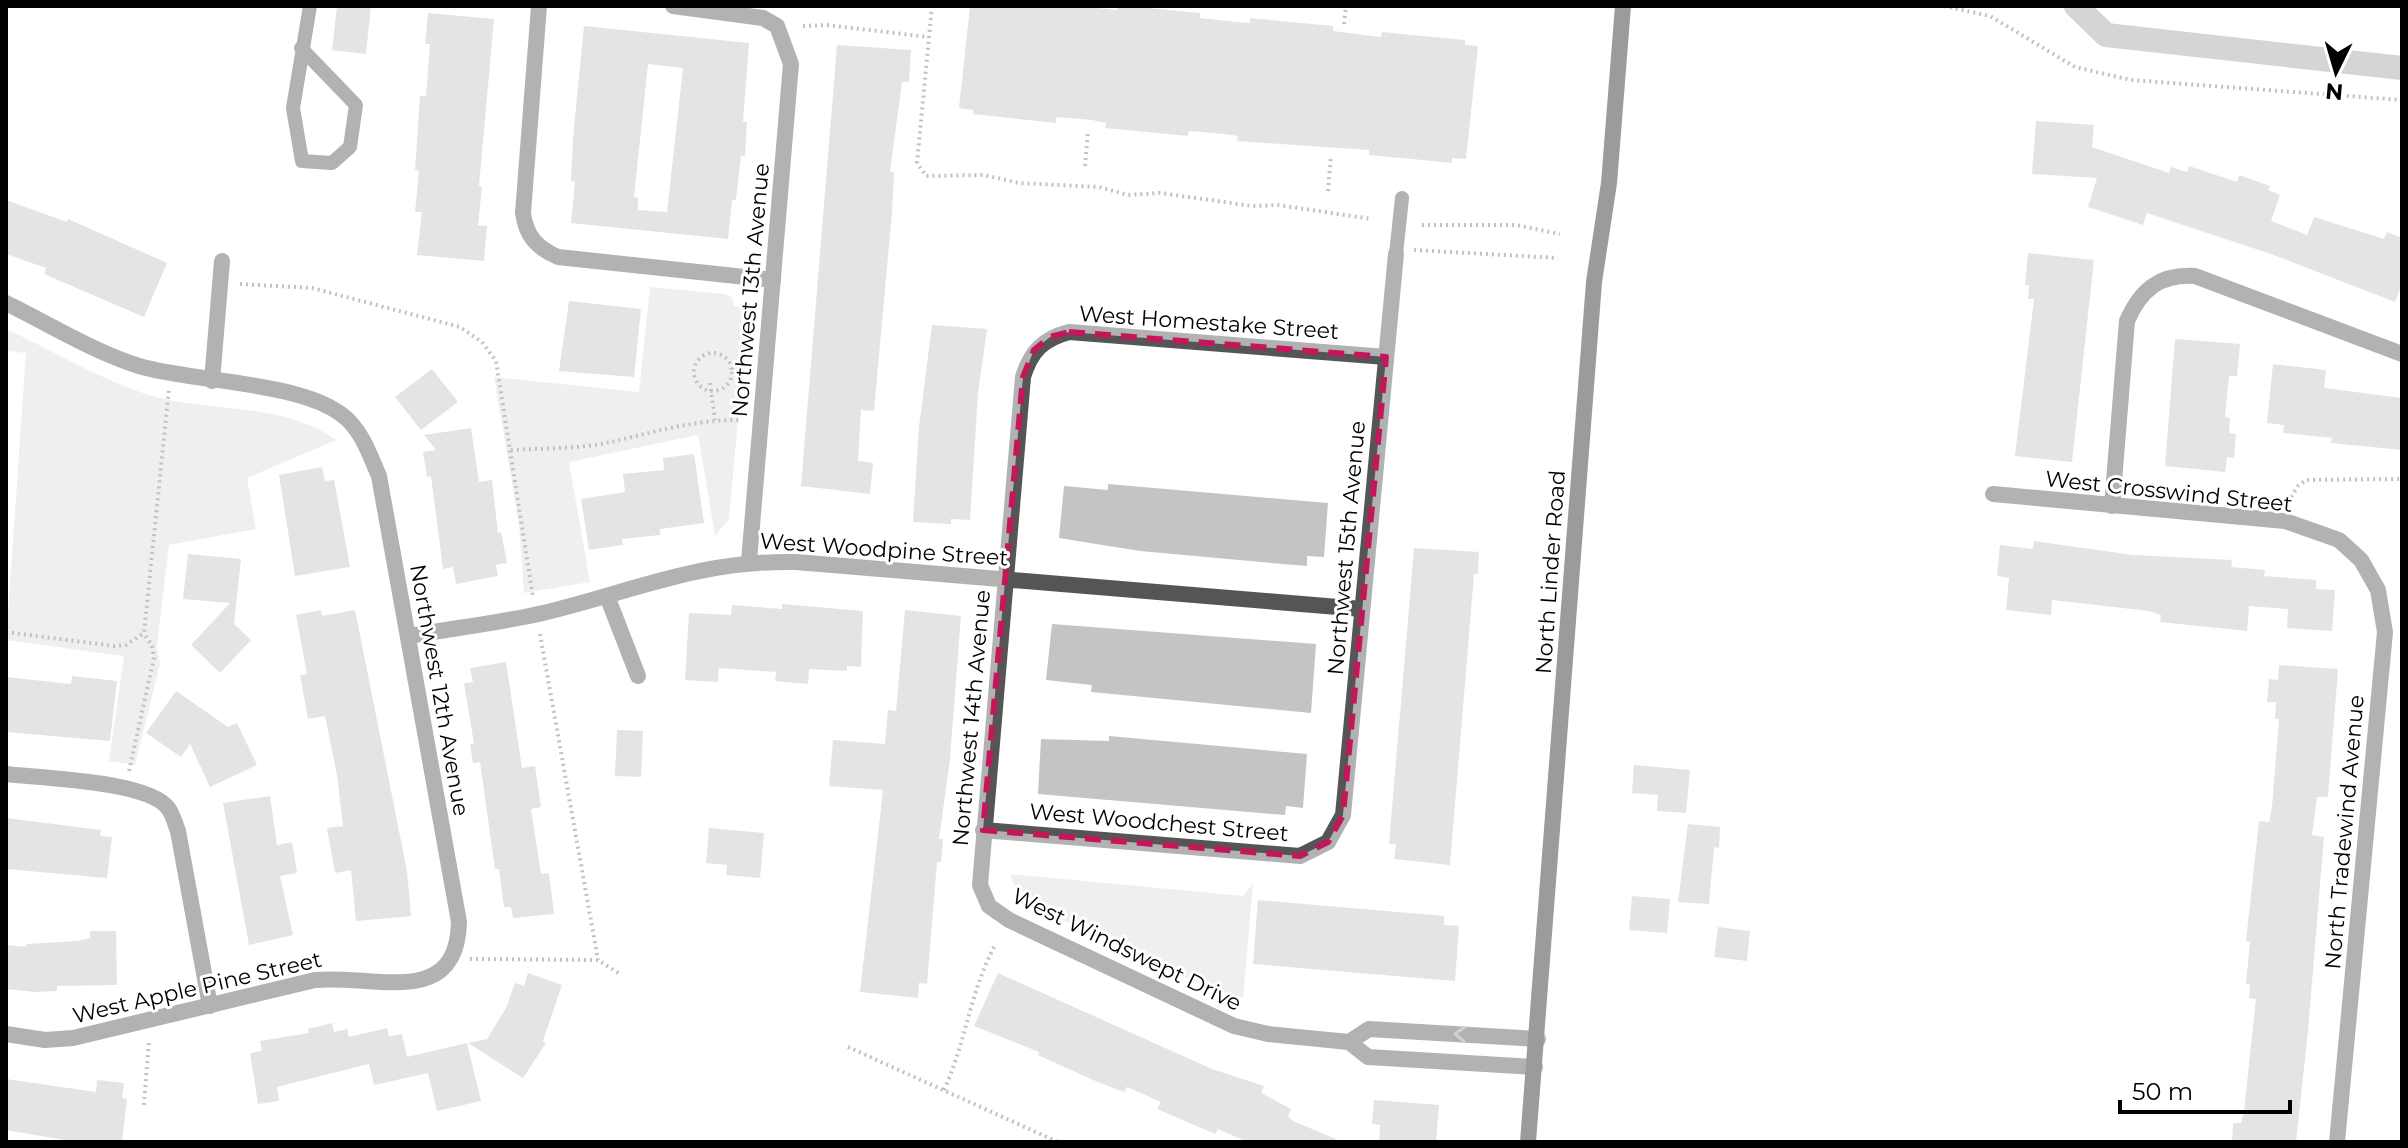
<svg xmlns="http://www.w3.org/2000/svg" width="2408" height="1148" font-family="Montserrat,sans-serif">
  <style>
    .green { fill: #dcdcdc }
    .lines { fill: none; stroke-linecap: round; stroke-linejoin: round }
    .canal { stroke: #a3a3a3; stroke-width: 24 }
    .building { fill: #c4c4c4; fill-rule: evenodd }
    .path { stroke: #777; stroke-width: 4; stroke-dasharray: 2 4; stroke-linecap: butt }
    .service { stroke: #555; stroke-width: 14 }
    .minor { stroke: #555; stroke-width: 16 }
    .secondary { stroke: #222; stroke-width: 16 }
    .oneway { stroke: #999 }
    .marked { fill: none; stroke: #c2185b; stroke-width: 6; stroke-dasharray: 16 10; stroke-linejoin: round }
    .labels { text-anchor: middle; stroke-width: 6; stroke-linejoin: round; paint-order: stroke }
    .street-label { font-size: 22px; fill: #000; stroke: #fff }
  </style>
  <rect width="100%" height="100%" fill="#fff"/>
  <g class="green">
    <polygon points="650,287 724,294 732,297 734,306 743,307 747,320 729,519 715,536 698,435 569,462 590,582 524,593 519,524 494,377 639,392"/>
    <path d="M6,329C50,349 94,376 140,392C204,415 279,399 336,440L247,478L256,529L169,545L157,645L160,664L135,765L109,761L124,656L6,640L26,353L6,351Z"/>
    <polygon points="1010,874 1243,896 1253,883 1243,998 1205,986 1020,900"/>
  </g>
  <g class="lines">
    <polyline class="canal" points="2076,6 2106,35 2402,68"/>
  </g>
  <g class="building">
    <polygon points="337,6 371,6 366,54 332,50"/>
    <polygon points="970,6 1078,6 1117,10 1117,6 1126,6 1200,13 1200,18 1236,22 1250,23 1250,18 1333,26 1333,31 1381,37 1382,32 1465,40 1465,45 1478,46 1466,159 1452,158 1452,163 1422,160 1369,155 1369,150 1237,141 1238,136 1224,134 1189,131 1188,136 1105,128 1106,123 1092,120 1056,117 1056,123 973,114 973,110 959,108"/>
    <polygon points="428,13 494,19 479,186 482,187 478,225 487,226 484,261 417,255 422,212 415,212 419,171 415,170 420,96 426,96 430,44 425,44"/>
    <path d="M584,26L749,43L743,122H747L745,156H741L736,200H732L728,239L571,223L575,182L571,181L573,138ZM648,64L683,68L667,212L638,210V198L634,197Z"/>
    <polygon points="837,45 911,50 909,82 902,82 890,172 894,172 892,213 874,411 861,410 858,461 873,463 870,494 801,486"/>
    <polygon points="2036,121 2094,125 2092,147 2169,173 2171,167 2187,172 2189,166 2237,182 2239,175 2270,186 2268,190 2280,195 2271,221 2307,235 2314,217 2384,239 2387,232 2402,238 2402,284 2395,302 2271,254 2147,213 2143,225 2088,207 2097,178 2032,174"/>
    <polygon points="6,200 67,222 68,219 167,263 144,317 44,274 46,268 6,254"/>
    <polygon points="2028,253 2094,260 2072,462 2015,456 2034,299 2028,299 2029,285 2025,285"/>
    <polygon points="569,301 641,309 634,377 559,371"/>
    <polygon points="932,325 987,329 978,393 970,520 951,519 951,524 913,522 919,427"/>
    <polygon points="2175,339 2240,344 2237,376 2229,376 2225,417 2230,418 2229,433 2236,434 2234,458 2227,457 2225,472 2165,466"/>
    <polygon points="2273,364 2326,370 2324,388 2402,398 2402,450 2331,443 2332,438 2283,433 2284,425 2267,423"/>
    <polygon points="432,369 458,402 421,430 395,397"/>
    <polygon points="471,428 479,482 492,480 498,533 501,532 507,563 496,565 498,576 456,584 453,567 443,569 431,476 427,477 423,452 436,450 424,435"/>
    <polygon points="694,454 704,523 660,529 660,535 622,539 623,545 589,550 581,499 625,492 623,474 664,470 663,458"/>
    <polygon points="322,467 325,481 334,480 350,567 295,576 279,475"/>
    <polygon points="1108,484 1328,503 1324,557 1307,556 1307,566 1282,564 1140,551 1059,538 1064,486 1108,490"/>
    <polygon points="2034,541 2133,555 2232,560 2231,567 2265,570 2264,576 2316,580 2316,589 2335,590 2332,631 2287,628 2288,609 2249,606 2247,631 2160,622 2161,615 2149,611 2052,600 2051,615 2006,610 2009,578 1997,576 2000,545 2033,549"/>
    <polygon points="1414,548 1479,552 1478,574 1474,574 1450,865 1394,859 1396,844 1389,844"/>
    <polygon points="188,554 241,559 234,624 251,640 220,673 191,645 230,603 183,599"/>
    <polygon points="782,604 863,611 861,667 847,666 847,671 809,669 808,684 775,681 776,672 719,668 718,682 685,680 689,613 731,615 732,605 782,609"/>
    <polygon points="321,610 322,616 355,610 407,871 411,916 356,921 351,870 335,873 327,828 343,826 337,775 325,716 308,719 300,675 307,674 296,615"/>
    <polygon points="905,610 961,616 950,759 939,839 943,839 941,862 937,862 927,984 919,983 918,998 860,992 883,790 829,786 833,740 885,744 888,710 896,711"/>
    <polygon points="1052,624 1316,644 1311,713 1091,692 1092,685 1046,680"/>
    <polygon points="506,662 522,768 535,766 541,807 531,809 541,874 549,873 554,914 513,918 511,907 504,907 499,869 495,869 480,762 473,763 470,744 474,744 464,683 473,682 470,668"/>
    <polygon points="2279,665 2338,669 2328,797 2317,797 2312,835 2324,837 2308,1031 2296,1142 2232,1142 2233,1123 2241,1123 2244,1111 2256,999 2249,998 2250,984 2246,984 2250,942 2246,941 2259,821 2269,822 2272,807 2279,719 2275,719 2276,702 2267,702 2269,679 2278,680"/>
    <polygon points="72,676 117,681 110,741 6,732 6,677 71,684"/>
    <polygon points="176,691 228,727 237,723 257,765 210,787 190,744 181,757 146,733"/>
    <polygon points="617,730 643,731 641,777 615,776"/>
    <polygon points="1109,736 1307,754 1303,808 1286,806 1285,815 1038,794 1041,739 1109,741"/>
    <polygon points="1634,765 1690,770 1686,813 1657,811 1658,795 1632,793"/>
    <polygon points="270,796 277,845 292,842 297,873 280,876 293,935 249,945 223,803"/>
    <polygon points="6,818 101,830 100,836 112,837 107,878 6,869"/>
    <polygon points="1688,824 1720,827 1719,848 1714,847 1709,904 1678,902"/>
    <polygon points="709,828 764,833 760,878 726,875 727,865 706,863"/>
    <polygon points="1632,896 1670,899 1667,933 1629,930"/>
    <polygon points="1258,900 1444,916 1444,925 1459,926 1455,981 1253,964"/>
    <polygon points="1718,927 1750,931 1747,961 1714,957"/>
    <polygon points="90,931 116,931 117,985 57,986 57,991 35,992 6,989 6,945 27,947 26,944 78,941 90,938"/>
    <polygon points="528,973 562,985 543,1041 546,1043 523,1078 468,1043 487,1039 506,1008 515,983 524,986"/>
    <polygon points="998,973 1212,1069 1264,1086 1261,1093 1291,1109 1288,1116 1293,1121 1343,1142 1248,1142 1218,1129 1215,1134 1157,1109 1161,1102 1127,1087 1124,1092 1093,1080 1038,1055 1039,1052 974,1026"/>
    <polygon points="332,1023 334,1032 347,1029 349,1037 387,1028 389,1036 402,1034 407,1057 467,1043 481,1101 437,1111 428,1073 374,1085 369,1064 277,1087 279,1101 258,1104 250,1053 262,1051 260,1041 309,1033 308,1029"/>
    <polygon points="6,1079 96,1092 97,1080 124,1083 122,1098 127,1099 122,1142 76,1142 6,1130"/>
    <polygon points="1374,1100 1439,1105 1436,1142 1379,1142 1380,1125 1372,1124"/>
  </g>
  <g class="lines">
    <g class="path">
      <polyline points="932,6 917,163 926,176 984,175 1019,183 1099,187 1128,195 1160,193 1252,206 1278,205 1372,219"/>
      <polyline points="1944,6 1990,16 2075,67 2131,80 2402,100"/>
      <polyline points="1344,24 1346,6"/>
      <polyline points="803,26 827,25 928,37"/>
      <polyline points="1085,166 1088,131"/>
      <polyline points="1328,191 1331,155"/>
      <polyline points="1422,225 1516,225 1560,234"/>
      <polyline points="1414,250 1558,258"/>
      <polyline points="240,284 312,288 460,327 482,342 496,361 533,597"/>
      <circle cx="713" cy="372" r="19"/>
      <polyline points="710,383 715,420"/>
      <path d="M511,450C543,448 580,449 611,442C654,432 697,419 741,420"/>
      <polyline points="2288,502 2298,486 2306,480 2402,479"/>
      <polyline points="6,632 114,646 126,645 144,633 169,389"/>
      <polyline points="540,634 598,960"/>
      <polyline points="129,771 154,658 152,645 144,634"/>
      <polyline points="470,959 598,960 620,974"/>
      <polyline points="848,1047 1058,1142"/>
      <path d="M944,1090C966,1042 969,995 995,945"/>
      <polyline points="144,1105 149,1040"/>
    </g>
    <g class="service">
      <polyline points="301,48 356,105 350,147 332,163 302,161 293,108 310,6"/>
      <polyline points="1396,254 1402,198"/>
    </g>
    <g class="minor">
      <path d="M539,6L523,213C526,236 537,248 558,257L773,280"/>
      <polyline points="673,6 763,18 777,26 791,64 749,561"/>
      <path d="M6,303C49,324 94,352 139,366C195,383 313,381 350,422C364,437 371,458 379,476L459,922C457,1010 373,974 315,980L73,1038L45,1040L6,1034"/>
      <path d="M1386,357L1069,332C1043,339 1031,351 1023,377L980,885L989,906L1009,920L1234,1026L1268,1034L1349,1042L1368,1057L1535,1067"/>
      <polyline points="212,381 222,261"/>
      <polyline points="1993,494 2285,521 2339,540 2361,560 2378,590 2385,632 2337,1142"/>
      <path d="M2112,506L2127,321C2141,289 2160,274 2195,276L2402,354"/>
      <polyline points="607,596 638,676"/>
      <path d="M409,636C454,628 500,623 543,613C634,591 701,560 796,562L1362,609"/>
      <path d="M6,774C41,778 148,781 168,808C173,814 175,824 178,831L210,1006"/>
      <polyline points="983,830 1300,856 1328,842 1343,815 1396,254"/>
      <polyline points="1349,1042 1369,1029 1538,1039"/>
    </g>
    <polyline class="secondary" points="1528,1142 1594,282 1609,183 1623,6"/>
  </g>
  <defs><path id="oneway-chevron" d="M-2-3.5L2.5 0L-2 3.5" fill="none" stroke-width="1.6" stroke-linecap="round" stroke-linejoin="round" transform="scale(2)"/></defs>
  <use class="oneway" href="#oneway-chevron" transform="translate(1460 1034) rotate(-177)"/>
  <path d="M0 0H2408V1148H0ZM1069,332L1386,357L1343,815L1328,842L1300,856L983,830L1023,377L1034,350L1050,337Z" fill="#fff" fill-opacity=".55" fill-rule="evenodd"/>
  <path class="marked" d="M1069,332L1386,357L1343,815L1328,842L1300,856L983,830L1023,377L1034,350L1050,337Z"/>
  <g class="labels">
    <g class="street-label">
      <text transform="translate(750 290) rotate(-85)" y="8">Northwest 13th Avenue</text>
      <text transform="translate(1209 322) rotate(4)" y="8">West Homestake Street</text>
      <text transform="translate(2169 491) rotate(6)" y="8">West Crosswind Street</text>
      <text transform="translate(1346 548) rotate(-85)" y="8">Northwest 15th Avenue</text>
      <text transform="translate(884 549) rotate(4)" y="8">West Woodpine Street</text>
      <text transform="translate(1550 572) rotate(-86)" y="8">North Linder Road</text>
      <text transform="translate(440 690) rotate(80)" y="8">Northwest 12th Avenue</text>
      <text transform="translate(971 718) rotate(-85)" y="8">Northwest 14th Avenue</text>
      <text transform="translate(1159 822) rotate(5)" y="8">West Woodchest Street</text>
      <text transform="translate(2344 832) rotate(-85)" y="8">North Tradewind Avenue</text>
      <text transform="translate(1127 949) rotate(26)" y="8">West Windswept Drive</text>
      <text transform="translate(197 987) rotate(-13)" y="8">West Apple Pine Street</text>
    </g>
  </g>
  <rect width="2408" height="1148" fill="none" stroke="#000000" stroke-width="16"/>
  <g transform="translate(2336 72) rotate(185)" stroke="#ffffff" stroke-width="6" paint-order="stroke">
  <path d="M0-6L14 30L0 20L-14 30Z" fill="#000000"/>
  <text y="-12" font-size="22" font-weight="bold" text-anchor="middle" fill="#000000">N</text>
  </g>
  <path d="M2120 1100v12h170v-12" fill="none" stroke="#000000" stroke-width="4"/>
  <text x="2132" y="1100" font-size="24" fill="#000000" stroke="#ffffff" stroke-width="6" paint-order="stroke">50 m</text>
</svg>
